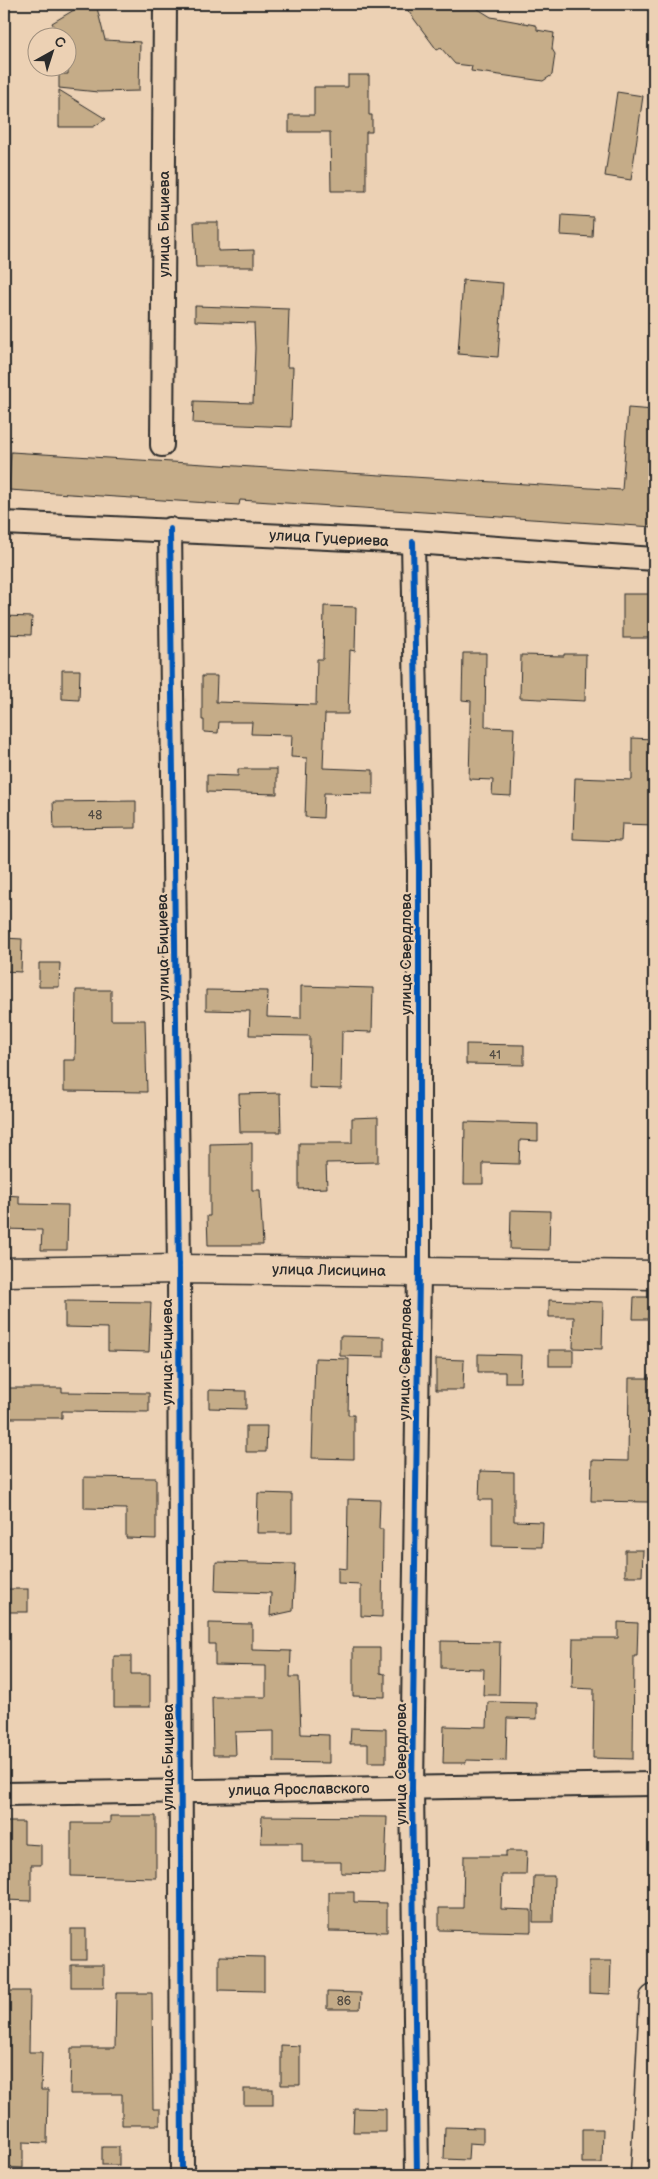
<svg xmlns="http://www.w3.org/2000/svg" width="658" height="2179" font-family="'Balsamiq Sans',sans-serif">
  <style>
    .building { fill: #c5ac88; stroke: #2b2b2b }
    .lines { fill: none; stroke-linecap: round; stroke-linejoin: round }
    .minor-casing { stroke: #2b2b2b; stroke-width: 26 }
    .tertiary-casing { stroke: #2b2b2b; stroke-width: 31 }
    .minor { stroke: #ecd1b4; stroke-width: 22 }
    .tertiary { stroke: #ecd1b4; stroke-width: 28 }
    .cycleway-casing { stroke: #ecd1b4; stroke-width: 9 }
    .cycleway { stroke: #0057b8; stroke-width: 6 }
    .labels { text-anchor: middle; stroke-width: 4.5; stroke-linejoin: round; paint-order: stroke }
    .number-label { font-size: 12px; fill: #524b42 }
    .street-label { font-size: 15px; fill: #2b2b2b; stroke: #ecd1b4 }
  </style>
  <rect width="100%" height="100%" fill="#ecd1b4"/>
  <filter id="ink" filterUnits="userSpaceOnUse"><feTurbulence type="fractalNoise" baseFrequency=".02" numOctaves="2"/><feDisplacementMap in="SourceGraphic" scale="10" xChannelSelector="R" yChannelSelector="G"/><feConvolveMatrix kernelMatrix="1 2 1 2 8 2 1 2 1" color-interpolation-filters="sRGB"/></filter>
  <g filter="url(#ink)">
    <g class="building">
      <polygon points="84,4 96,4 105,40 140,42 139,91 98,92 59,88 59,74 68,74 68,38 60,38 52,23"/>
      <polygon points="403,4 470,4 491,17 535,25 537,26 537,30 554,33 552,49 555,54 552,75 543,81 471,71 472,66 455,64 441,48 437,50"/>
      <polygon points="348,75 369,75 369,115 372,115 372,132 366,132 366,191 331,191 330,132 289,132 289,115 314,115 314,87 348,87"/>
      <polygon points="59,90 106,119 93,127 59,127"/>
      <polygon points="617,92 643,96 631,180 605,176"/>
      <polygon points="562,215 593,217 592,237 561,235"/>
      <polygon points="194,222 218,222 218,251 254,250 254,267 196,267"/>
      <polygon points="463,280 503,283 498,357 458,354"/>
      <polygon points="195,306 289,309 287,367 293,367 291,427 193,423 194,401 253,403 255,348 254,323 195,321"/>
      <polygon points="628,408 654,410 654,527 240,500 239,505 9,490 11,452 622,490"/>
      <rect x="623" y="594" width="31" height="44"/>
      <polygon points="324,606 356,607 355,651 350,650 348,714 325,714 323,768 373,770 373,794 324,793 323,818 305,817 307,758 291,757 292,735 251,734 252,722 219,722 218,733 204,732 204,720 202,720 202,676 217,676 216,702 316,705 317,659 323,659"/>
      <polygon points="4,616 32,617 31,635 4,634"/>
      <polygon points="463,653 486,653 485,727 514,728 511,796 492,795 493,780 469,779 471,701 462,700"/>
      <polygon points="564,654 586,654 585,701 520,698 521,655 564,656"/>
      <polygon points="62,670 80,670 79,700 62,699"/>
      <polygon points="632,738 654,739 654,825 622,824 621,841 573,839 575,778 632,780"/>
      <polygon points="238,769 277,769 277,794 207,792 207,775 238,776"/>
      <polygon points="136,801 136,828 54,829 53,802"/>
      <polygon points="4,938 22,939 21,972 4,971"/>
      <polygon points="39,963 60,963 59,987 39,987"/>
      <polygon points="301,986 373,988 372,1032 342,1031 341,1089 309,1088 310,1036 249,1035 250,1011 206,1010 206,990 268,991 267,1017 301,1018"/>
      <polygon points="76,990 111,990 111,1020 145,1020 147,1092 64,1091 64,1060 75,1060"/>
      <polygon points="466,1044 524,1045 524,1065 466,1064"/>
      <polygon points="280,1093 281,1132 240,1132 239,1094"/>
      <polygon points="378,1117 378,1162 326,1163 327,1188 299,1189 299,1143 352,1143 352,1118"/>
      <polygon points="465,1122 538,1124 538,1141 520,1140 519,1164 483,1163 483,1184 464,1184"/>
      <polygon points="252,1143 252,1190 260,1190 263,1245 208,1245 207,1216 210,1216 210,1144"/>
      <polygon points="4,1195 19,1196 19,1204 68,1205 67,1250 41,1250 42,1230 4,1229"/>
      <polygon points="511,1210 550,1211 549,1250 510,1249"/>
      <polygon points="634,1297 654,1297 654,1319 633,1319"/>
      <polygon points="549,1300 603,1302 602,1349 573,1348 574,1317 549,1317"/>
      <polygon points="65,1301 151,1302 149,1352 108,1351 108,1328 65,1327"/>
      <polygon points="340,1336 384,1337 384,1357 340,1356"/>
      <rect x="549" y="1350" width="24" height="16"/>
      <polygon points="478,1354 521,1355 520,1382 505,1382 505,1372 478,1372"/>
      <polygon points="315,1358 349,1359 348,1415 354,1415 354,1459 312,1458"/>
      <polygon points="436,1359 464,1360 463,1390 436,1390"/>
      <polygon points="629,1378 651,1378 649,1502 591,1501 592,1460 628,1461"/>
      <polygon points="4,1388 62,1388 62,1392 149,1393 149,1412 62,1411 62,1418 4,1418"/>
      <polygon points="209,1390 246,1391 246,1409 209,1408"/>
      <polygon points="246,1426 267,1426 266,1452 246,1452"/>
      <polygon points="480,1471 514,1472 514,1521 543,1522 542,1547 492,1546 492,1500 479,1500"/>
      <polygon points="84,1477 156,1478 156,1539 126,1538 126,1509 84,1508"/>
      <polygon points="258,1493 292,1494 292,1533 257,1533"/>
      <polygon points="348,1499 380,1500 379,1529 383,1529 382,1617 361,1616 361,1585 338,1584 338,1568 347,1569"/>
      <polygon points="625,1550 643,1550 642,1576 625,1576"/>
      <polygon points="216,1562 295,1564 293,1611 270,1616 271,1593 215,1591"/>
      <rect x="4" y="1589" width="24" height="23"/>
      <polygon points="618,1622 638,1623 637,1656 634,1656 633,1759 593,1758 594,1689 572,1688 573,1638 618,1638"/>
      <polygon points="209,1623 252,1624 252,1650 291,1651 290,1677 299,1677 301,1734 329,1735 329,1763 274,1762 274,1731 235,1732 236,1755 213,1755 212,1697 266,1697 266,1666 215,1665 215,1644 209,1644"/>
      <polygon points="441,1641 500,1642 499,1695 483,1695 484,1669 441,1668"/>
      <polygon points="353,1648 380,1648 380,1673 385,1674 385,1697 353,1696"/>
      <polygon points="114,1656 131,1656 131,1674 150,1674 150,1707 114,1707"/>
      <polygon points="488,1702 537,1703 537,1719 507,1718 506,1761 466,1760 466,1763 443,1763 444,1726 487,1727"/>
      <polygon points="351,1728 386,1729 386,1762 368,1762 368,1744 350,1744"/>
      <polygon points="110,1816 156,1816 156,1878 71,1876 71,1823 110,1823"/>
      <polygon points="262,1816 387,1817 385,1874 341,1873 341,1862 302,1862 302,1843 261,1843"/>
      <polygon points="4,1822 24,1822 24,1844 41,1845 41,1865 31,1865 31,1901 4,1900"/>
      <polygon points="506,1851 527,1851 526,1875 502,1875 501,1909 531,1910 531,1932 439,1930 439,1908 463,1908 464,1856 506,1856"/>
      <polygon points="534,1876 554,1876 553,1922 533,1922"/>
      <polygon points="329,1892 354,1892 354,1902 387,1903 387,1932 329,1931"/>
      <rect x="71" y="1929" width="15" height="31"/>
      <polygon points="219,1956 264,1957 264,1991 219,1990"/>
      <polygon points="589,1961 611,1961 610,1994 589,1993"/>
      <rect x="71" y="1965" width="33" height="22"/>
      <polygon points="4,1991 30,1991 29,2052 42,2052 41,2090 48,2090 47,2143 23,2142 23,2168 4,2167"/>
      <polygon points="327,1992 361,1993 360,2009 327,2009"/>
      <polygon points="116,1993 152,1993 153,2109 160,2109 160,2125 122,2125 122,2094 70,2094 71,2048 115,2048"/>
      <polygon points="281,2045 300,2046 300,2085 281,2085"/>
      <rect x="244" y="2089" width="29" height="16"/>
      <polygon points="354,2108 386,2109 386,2132 353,2132"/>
      <polygon points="445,2127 483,2128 483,2144 469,2143 468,2160 444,2159"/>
      <polygon points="582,2129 603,2129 602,2163 582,2163"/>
      <rect x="102" y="2147" width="17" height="18"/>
    </g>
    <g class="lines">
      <defs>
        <g id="minor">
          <polyline points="162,445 165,4"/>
          <polyline points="4,523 413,542 654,559"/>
          <polyline points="170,529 179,1269 182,2175"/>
          <polyline points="413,542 419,863 419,1271 412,1788 417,2175"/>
          <polyline points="4,1794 654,1784"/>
        </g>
        <g id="tertiary">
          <polyline points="4,1272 179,1269 654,1275"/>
          <polyline points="645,2175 654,1999"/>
        </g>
      </defs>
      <use href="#minor" class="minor-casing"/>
      <use href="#tertiary" class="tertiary-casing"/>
      <use href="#minor" class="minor"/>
      <use href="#tertiary" class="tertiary"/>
      <defs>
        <g id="cycleway">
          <polyline points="170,529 179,1269 182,2175"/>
          <polyline points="413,542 419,863 419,1271 412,1788 417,2175"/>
        </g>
      </defs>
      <use href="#cycleway" class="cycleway-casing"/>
      <use href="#cycleway" class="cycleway"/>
    </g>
  </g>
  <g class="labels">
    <g class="number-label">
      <text x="95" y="819">48</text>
      <text x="495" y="1059">41</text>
      <text x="344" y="2005">86</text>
    </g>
    <g class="street-label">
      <text transform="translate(164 224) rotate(-90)" y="5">улица Бициева</text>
      <text transform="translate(329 538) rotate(3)" y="5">улица Гуцериева</text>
      <text transform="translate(163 947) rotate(-91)" y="5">улица Бициева</text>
      <text transform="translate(406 954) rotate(-90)" y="5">улица Свердлова</text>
      <text transform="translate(329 1270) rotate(1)" y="5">улица Лисицина</text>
      <text transform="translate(167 1352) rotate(-90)" y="5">улица Бициева</text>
      <text transform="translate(405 1359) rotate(-89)" y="5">улица Свердлова</text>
      <text transform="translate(168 1757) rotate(-90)" y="5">улица Бициева</text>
      <text transform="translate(401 1764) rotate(-90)" y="5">улица Свердлова</text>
      <text transform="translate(299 1789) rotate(-1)" y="5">улица Ярославского</text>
    </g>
  </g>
  <rect width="658" height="2179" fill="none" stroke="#ecd1b4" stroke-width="20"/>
  <rect x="10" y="10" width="638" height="2159" fill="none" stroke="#2b2b2b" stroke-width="2" filter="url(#ink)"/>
  <g transform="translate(52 52) rotate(39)"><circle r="24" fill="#ecd1b4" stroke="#9f8f7d"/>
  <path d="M0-4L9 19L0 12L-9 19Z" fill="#2b2b2b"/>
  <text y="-8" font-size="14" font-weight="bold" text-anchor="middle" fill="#2b2b2b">С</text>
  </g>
</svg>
